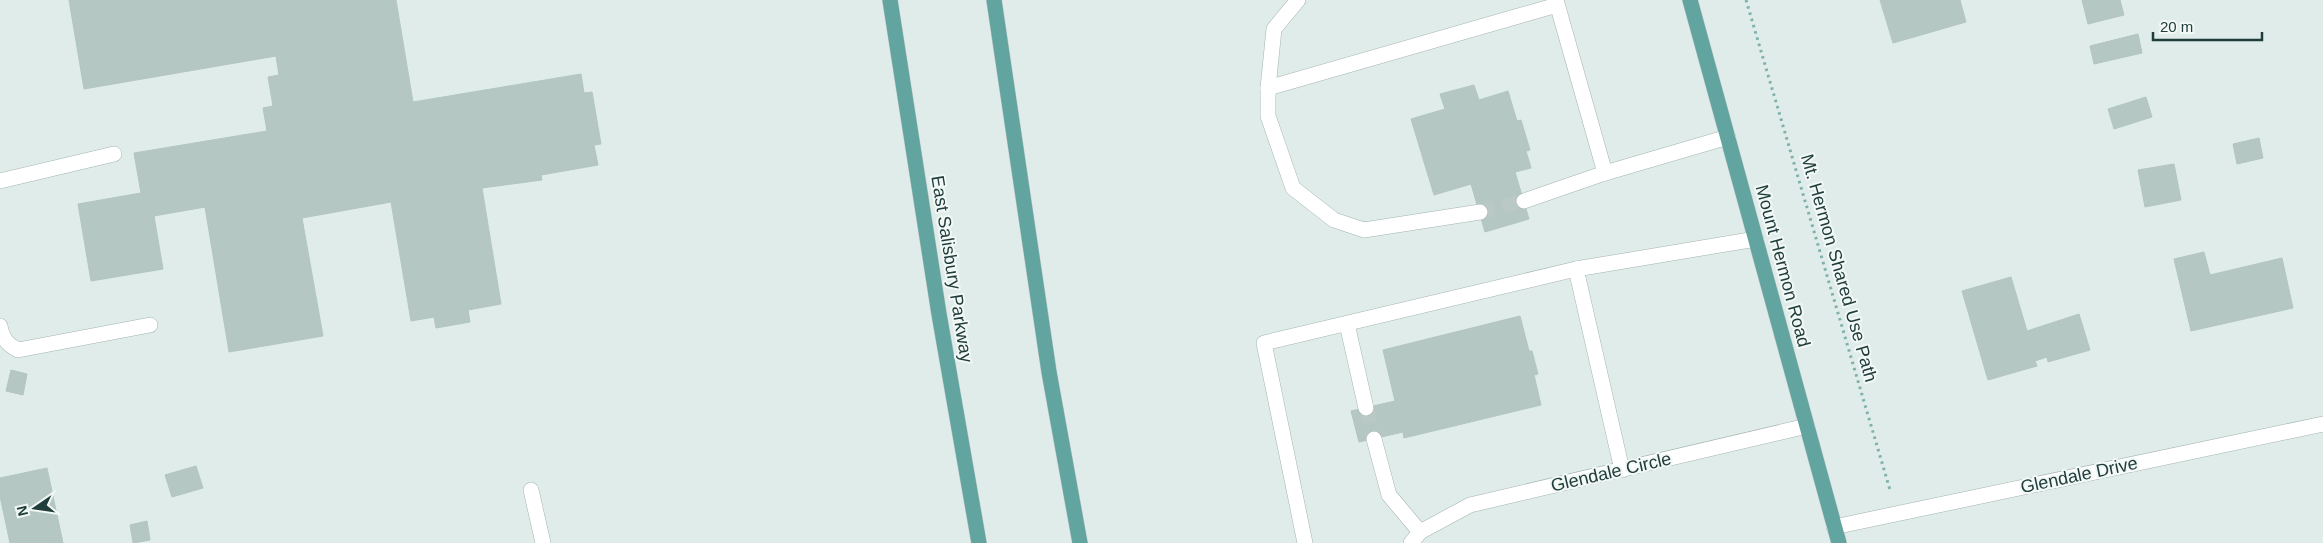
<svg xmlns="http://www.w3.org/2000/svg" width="2323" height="543" font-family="Arial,sans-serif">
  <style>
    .building { fill: #b5c7c2; stroke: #b2c6c1 }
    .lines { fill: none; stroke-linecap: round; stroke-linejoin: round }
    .minor-tunnel { stroke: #bac9c6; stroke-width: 15; stroke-dasharray: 15 8; stroke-linecap: butt }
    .minor-casing { stroke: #a3b4b1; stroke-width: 16 }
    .major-casing { stroke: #c1c9c8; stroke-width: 16 }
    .path { stroke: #7eb1ab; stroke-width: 3; stroke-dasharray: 2.5 4; stroke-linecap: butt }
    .minor { stroke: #fff; stroke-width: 15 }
    .major { stroke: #62a49f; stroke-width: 15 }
    .labels { text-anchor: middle; stroke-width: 4; stroke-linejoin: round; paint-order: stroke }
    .street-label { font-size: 18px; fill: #203d3b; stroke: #f1f8f6 }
  </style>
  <rect width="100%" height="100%" fill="#e0ece9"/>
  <g class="building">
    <polygon points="69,0 396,0 413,102 581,74 584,93 592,92 601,144 594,145 598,165 541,175 542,180 482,188 501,304 468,310 470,322 436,328 434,317 411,321 391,202 302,218 323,336 229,352 205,207 154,216 163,269 91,281 78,204 141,193 134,153 267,131 263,108 273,106 268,77 279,75 276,56 84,89"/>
    <polygon points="1880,0 1960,0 1966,22 1893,43"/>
    <polygon points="2082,0 2120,0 2124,15 2088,24"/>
    <polygon points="2138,34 2142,53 2094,64 2090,46"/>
    <polygon points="1474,85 1479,100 1508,91 1517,121 1521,120 1530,150 1526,151 1531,168 1515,172 1529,219 1485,232 1471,184 1434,195 1411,119 1445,109 1440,94"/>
    <polygon points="2146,97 2152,117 2114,129 2108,109"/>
    <polygon points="2259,138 2263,158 2237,164 2233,144"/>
    <polygon points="2174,164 2181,200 2145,207 2138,170"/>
    <polygon points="2204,252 2210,275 2282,258 2293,308 2191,331 2174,259"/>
    <polygon points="2011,277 2027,331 2079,314 2090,350 2048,362 2047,357 2035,361 2037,366 1988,380 1962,291"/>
    <polygon points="1520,316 1529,351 1532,351 1538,374 1534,375 1541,405 1404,438 1403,432 1359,442 1351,411 1395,401 1383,350"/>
    <polygon points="11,370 27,374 23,395 6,391"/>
    <polygon points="196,466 203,488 172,497 165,475"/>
    <polygon points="47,468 63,543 10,543 0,496 0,478"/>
    <polygon points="147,521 150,540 133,543 130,525"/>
  </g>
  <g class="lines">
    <g class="minor-tunnel">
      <polyline points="1480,212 1524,201"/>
      <polyline points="1366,408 1374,439"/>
    </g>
    <defs>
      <g id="minor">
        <polyline points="1298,0 1274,29 1268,88 1268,116 1293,188 1334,220 1364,230 1480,212"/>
        <polyline points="1556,0 1605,173 1728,137"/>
        <polyline points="1268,88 1557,5"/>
        <polyline points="0,181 114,154"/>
        <polyline points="1524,201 1605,173"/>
        <polyline points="1576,269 1622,470"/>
        <polyline points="1347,324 1366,408"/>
        <path d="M0,326C2,338 7,344 18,350L150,325"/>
        <polyline points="1374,439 1389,495 1420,532"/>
        <polyline points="531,490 543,543"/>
        <polyline points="1834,527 2323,424"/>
        <polyline points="1305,543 1264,343 1576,269 1756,239"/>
        <polyline points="1411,543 1420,532 1470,505 1807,426"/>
      </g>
      <g id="major">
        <polyline points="890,0 939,314 979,543"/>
        <polyline points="994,0 1049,372 1080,543"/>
        <polyline points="1690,0 1839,543"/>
      </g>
    </defs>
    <use href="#minor" class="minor-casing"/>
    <use href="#major" class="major-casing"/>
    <polyline class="path" points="1746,0 1890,490"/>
    <use href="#minor" class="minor"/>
    <use href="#major" class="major"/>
  </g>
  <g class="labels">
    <g class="street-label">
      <text transform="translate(1783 266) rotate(75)" y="6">Mount Hermon Road</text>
      <text transform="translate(1839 268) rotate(74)" y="6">Mt. Hermon Shared Use Path</text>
      <text transform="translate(952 269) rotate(81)" y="6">East Salisbury Parkway</text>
      <text transform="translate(1611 472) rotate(-13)" y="6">Glendale Circle</text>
      <text transform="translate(2079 475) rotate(-12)" y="6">Glendale Drive</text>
    </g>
  </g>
  <g transform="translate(35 508) rotate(257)" stroke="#f1f8f6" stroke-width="4" paint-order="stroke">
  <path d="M0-4L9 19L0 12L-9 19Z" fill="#203d3b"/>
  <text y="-8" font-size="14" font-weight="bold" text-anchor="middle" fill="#203d3b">N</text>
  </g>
  <path d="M2153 32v8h109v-8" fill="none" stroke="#203d3b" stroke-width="2.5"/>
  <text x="2160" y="32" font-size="15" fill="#203d3b" stroke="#f1f8f6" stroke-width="4" paint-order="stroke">20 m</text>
</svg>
